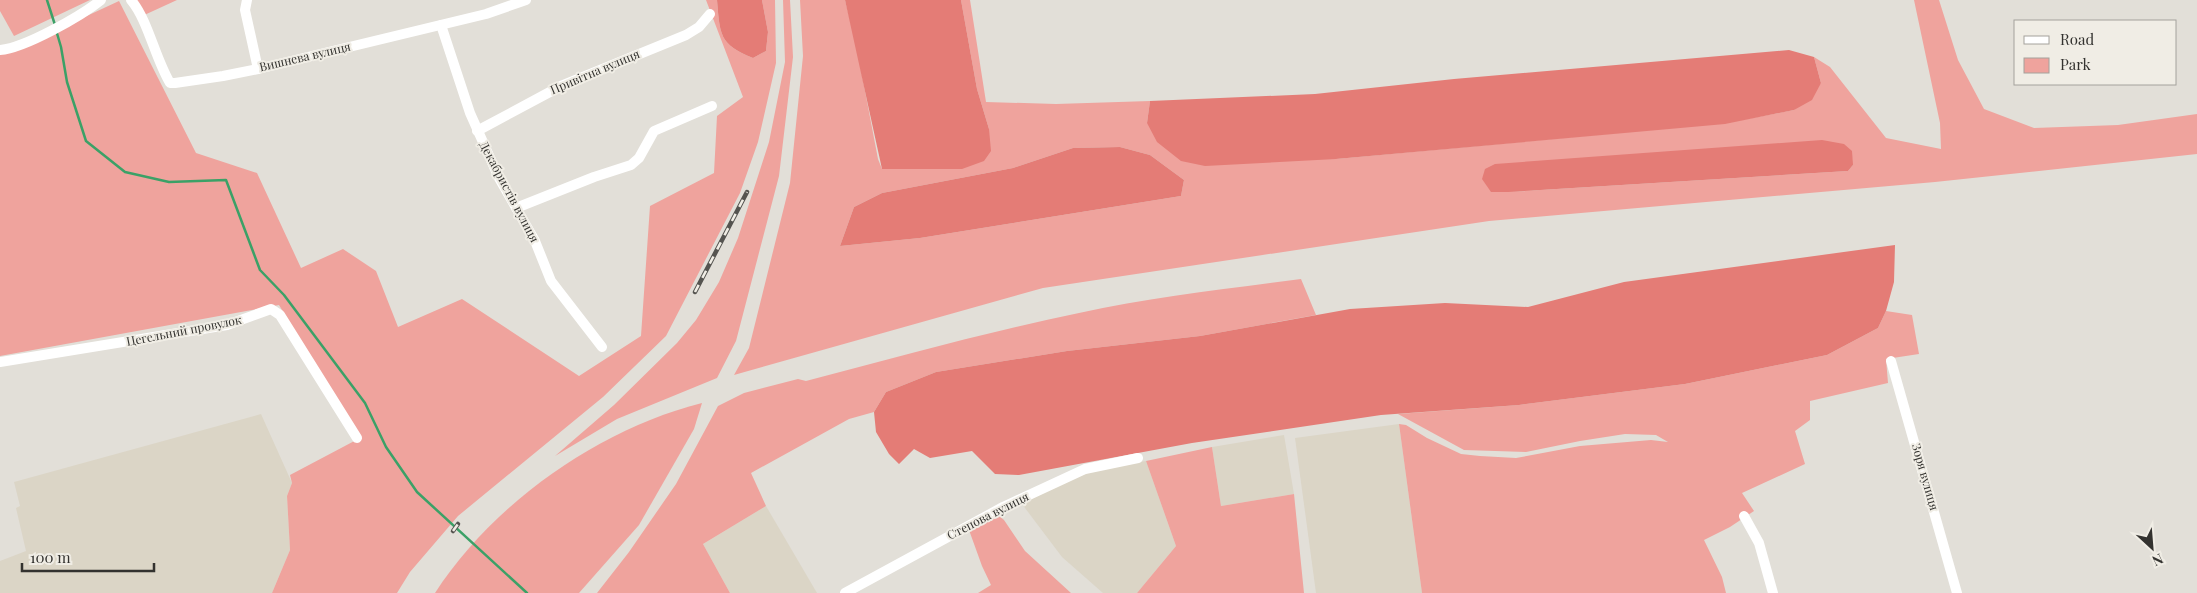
<svg xmlns="http://www.w3.org/2000/svg" width="2197" height="593" font-family="'Playfair Display',serif">
  <style>
    .built { fill: #dbd5c6 }
    .green { fill: #efa39d; fill-rule: evenodd }
    .forest { fill: #e47c76 }
    .lines { fill: none; stroke-linecap: round; stroke-linejoin: round }
    .stream { stroke: #3ba167; stroke-width: 2.5 }
    .minor { stroke: #fff; stroke-width: 10 }
    .rail-casing { stroke: #555450; stroke-width: 4.5 }
    .rail { stroke: #f0ede5; stroke-width: 2.5; stroke-dasharray: 8; stroke-linecap: butt }
    .labels { text-anchor: middle; stroke-width: 4; stroke-linejoin: round; paint-order: stroke }
    .street-label { font-size: 12px; fill: #33322f; stroke: #f0ede5 }
  </style>
  <rect width="100%" height="100%" fill="#e2dfd8"/>
  <g class="built">
    <polygon points="261,414 292,483 287,496 290,550 272,593 0,593 0,561 26,551 16,508 20,506 14,482"/>
    <polygon points="1399,424 1422,593 1316,593 1295,438"/>
    <polygon points="1284,435 1294,494 1221,506 1212,447"/>
    <polygon points="1146,461 1176,546 1137,593 1103,593 1062,557 1022,504 1086,471"/>
    <polygon points="766,506 817,593 730,593 703,544"/>
  </g>
  <g class="green">
    <polygon points="0,0 90,0 14,36 0,11"/>
    <polygon points="130,0 177,0 140,17"/>
    <path d="M706,0H717C720,35 719,44 753,58L766,51L768,32L762,0H775L776,63L758,142L740,193L666,336L603,397L458,516L410,572L397,593H272L290,550L287,496L292,483L290,475L360,438L279,305L0,356V51L7,53L119,1L196,153L257,173L301,268L343,249L376,271L398,327L462,299L579,376L641,336L650,206L714,173L717,116L743,97Z"/>
    <polygon points="783,0 790,0 793,57 779,176 736,341 717,378 617,419 555,456 614,405 677,343 696,320 719,282 738,238 769,142 785,62"/>
    <path d="M800,0H845L856,44L878,159L882,169L989,129L977,89L961,0H970L986,102L1056,104L1150,101L1147,123L1336,159L1725,123L1794,110L1821,83L1814,57L1830,67L1886,138L1941,149L1940,123L1914,0H1939L1958,60L1984,109L2034,128L2118,125L2197,114V154L1935,182L1489,221L1043,288L734,375L749,348L790,183L803,56ZM1120,147L1150,155L1184,180L1181,196L920,238L840,246L854,207L882,193L1013,168L1073,148ZM1853,165L1848,171L1508,192Z"/>
    <path d="M1301,279L1316,315L1200,336L1067,351L936,372L886,392L874,412L849,419L751,473L766,506L703,544L730,593H597L629,552L676,484L718,406L744,393L798,379L806,381C897,357 988,332 1079,313C1152,297 1227,289 1301,279Z"/>
    <polygon points="1886,311 1912,315 1919,354 1886,359 1888,383 1810,401 1810,420 1795,431 1805,464 1742,493 1754,511 1730,527 1704,540 1722,577 1726,593 1422,593 1399,424 1406,425 1427,438 1461,454 1480,456 1516,458 1580,446 1651,440 1668,442 1656,435 1625,434 1580,441 1526,452 1464,450 1398,414 1519,405 1685,384 1827,355 1878,328"/>
    <path d="M702,403L694,429L639,525L579,593H435C493,503 599,429 702,403Z"/>
    <polygon points="1212,447 1221,506 1294,494 1304,593 1137,593 1176,546 1146,461"/>
    <polygon points="992,516 999,516 1004,520 1025,551 1071,593 978,593 991,585 982,566 969,530"/>
  </g>
  <g class="forest">
    <path d="M717,0H762L768,32L766,51L753,58C719,44 720,35 717,0Z"/>
    <polygon points="845,0 961,0 977,89 989,129 991,151 984,161 962,169 882,169"/>
    <polygon points="1789,50 1814,57 1821,83 1812,100 1794,110 1725,124 1336,159 1205,166 1181,161 1157,142 1147,123 1150,101 1315,94 1454,79"/>
    <polygon points="1822,140 1844,144 1852,151 1853,165 1848,171 1508,192 1491,192 1482,179 1485,169 1495,164"/>
    <polygon points="1120,147 1150,155 1184,180 1181,196 920,238 840,246 854,207 882,193 1013,168 1073,148"/>
    <polygon points="1895,245 1894,282 1886,311 1878,328 1827,355 1685,384 1519,405 1381,415 1192,443 1019,475 995,474 972,451 930,458 914,449 899,464 889,454 876,432 874,412 886,392 936,372 1067,351 1200,336 1350,309 1445,303 1528,307 1624,282"/>
  </g>
  <g class="lines">
    <g class="stream">
      <polyline points="47,0 55,25"/>
      <polyline points="56,30 61,47 67,82 86,141 125,172 169,182 226,180 260,270 284,295 365,403 386,447 417,492 527,593"/>
    </g>
    <g class="minor">
      <path d="M131,0C148,20 155,58 170,83H175L223,76L258,69L486,14L526,0"/>
      <polyline points="247,0 245,10 258,69"/>
      <polyline points="441,25 470,113 499,178 535,241 551,281 602,347"/>
      <path d="M0,50C25,48 81,16 101,0"/>
      <polyline points="477,131 561,86 686,35 699,27 710,14"/>
      <polyline points="516,208 594,177 631,165 639,158 654,131 712,106"/>
      <polyline points="1891,361 1957,593"/>
      <polyline points="0,362 227,325 271,309 280,315 357,438"/>
      <polyline points="1744,516 1759,543 1773,593"/>
      <polyline points="845,593 1003,507 1085,469 1138,458"/>
    </g>
    <defs>
      <g id="rail">
        <polyline points="695,292 747,192"/>
        <polyline points="453,531 458,524"/>
      </g>
    </defs>
    <use href="#rail" class="rail-casing"/>
    <use href="#rail" class="rail"/>
  </g>
  <g class="labels">
    <g class="street-label">
      <text transform="translate(305 57) rotate(-13)" y="4">Вишнева вулиця</text>
      <text transform="translate(595 72) rotate(-23)" y="4">Привітна вулиця</text>
      <text transform="translate(509 192) rotate(62)" y="4">Декабристів вулиця</text>
      <text transform="translate(184 331) rotate(-11)" y="4">Цегельний провулок</text>
      <text transform="translate(1925 477) rotate(74)" y="4">Зоря вулиця</text>
      <text transform="translate(988 516) rotate(-27)" y="4">Степова вулиця</text>
    </g>
  </g>
  <rect x="2014" y="20" width="162" height="65" fill="#f0ede5" stroke="#a4a29c"/>
  <rect x="2024" y="36" width="25" height="8" fill="#ffffff" stroke="#a4a29c"/>
  <text x="2060" y="45" font-size="15" fill="#33322f">Road</text>
  <rect x="2024" y="58" width="25" height="15" fill="#efa39d" stroke="#a4a29c"/>
  <text x="2060" y="70" font-size="15" fill="#33322f">Park</text>
  <g transform="translate(2152 548) rotate(154)" stroke="#f0ede5" stroke-width="4" paint-order="stroke">
  <path d="M0-4L9 19L0 12L-9 19Z" fill="#33322f"/>
  <text y="-8" font-size="14" font-weight="bold" text-anchor="middle" fill="#33322f">N</text>
  </g>
  <path d="M22 563v8h132v-8" fill="none" stroke="#33322f" stroke-width="2.5"/>
  <text x="30" y="563" font-size="15" fill="#33322f" stroke="#f0ede5" stroke-width="4" paint-order="stroke">100 m</text>
</svg>
